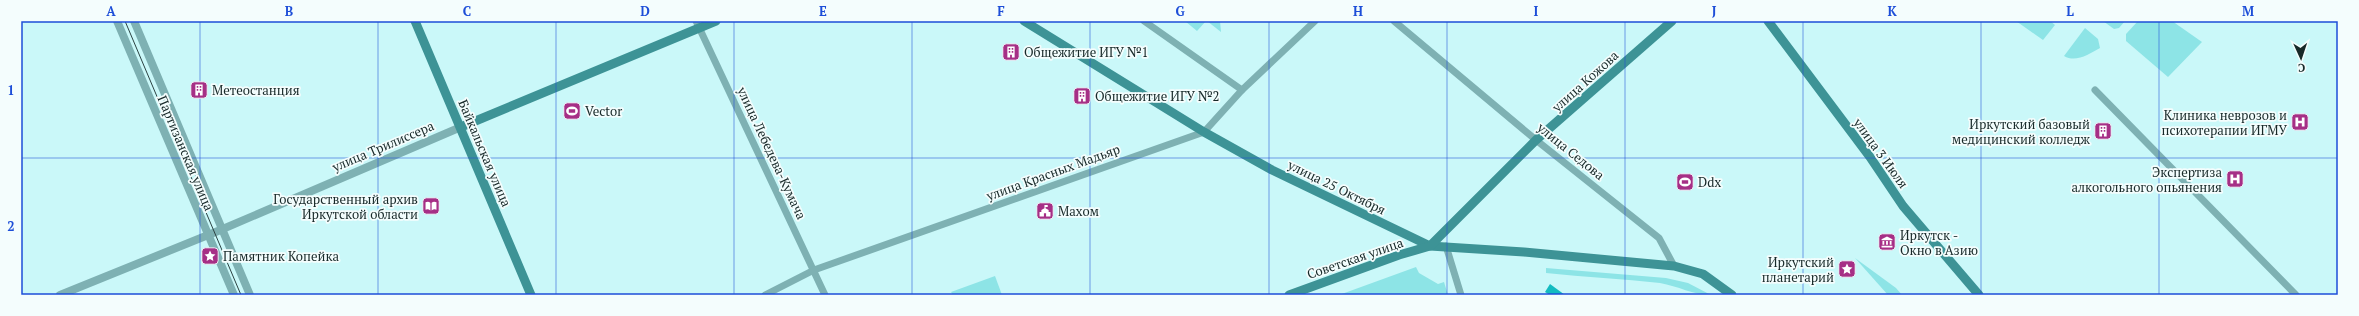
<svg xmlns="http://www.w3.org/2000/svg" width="2359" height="316" font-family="'PT Serif',serif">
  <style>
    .green { fill: #8de4e6 }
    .water { fill: #12bbc0 }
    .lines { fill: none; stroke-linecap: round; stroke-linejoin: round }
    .minor { stroke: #7eb1b3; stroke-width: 7 }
    .tertiary { stroke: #7eb1b3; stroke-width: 8 }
    .secondary { stroke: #3d9396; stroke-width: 9 }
    .tram { stroke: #2d4242; stroke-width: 1 }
    .grid { fill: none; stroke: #1d4ed8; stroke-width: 1; stroke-opacity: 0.55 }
    .labels { text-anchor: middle; stroke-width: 3.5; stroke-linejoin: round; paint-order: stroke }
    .poi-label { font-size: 13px; fill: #172929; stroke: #f4fdfd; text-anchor: start }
    .street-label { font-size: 13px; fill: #172929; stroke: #f4fdfd }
    .neatline { fill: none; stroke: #1d4ed8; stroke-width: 1.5 }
    .grid-label { font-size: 13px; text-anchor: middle; font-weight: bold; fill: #1d4ed8 }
  </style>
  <rect width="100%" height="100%" fill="#caf8f9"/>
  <g class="green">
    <polygon points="1185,21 1206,21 1197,31"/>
    <polygon points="1207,21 1220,21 1221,32"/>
    <polygon points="2016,21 2050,21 2055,25 2043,40"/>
    <polygon points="2103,21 2125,21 2119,28 2114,29"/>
    <polygon points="2138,21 2172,21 2202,42 2168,77 2126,41 2126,34"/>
    <path d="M2085,28L2098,39L2100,48C2089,54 2076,63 2064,56Z"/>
    <polygon points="1855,258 1896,288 1902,295 1888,295"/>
    <polygon points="1416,267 1419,273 1438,284 1444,282 1448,295 1339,295"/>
    <path d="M1546,268L1666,278L1688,283L1711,295C1693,295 1678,286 1660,283C1623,279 1584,277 1546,273Z"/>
    <polygon points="995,276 1002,295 953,295 951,292"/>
  </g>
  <polygon class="water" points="1550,284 1565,295 1550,295 1545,292"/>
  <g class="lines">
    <g class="minor">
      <polyline points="696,21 825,295"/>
      <polyline points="1144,21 1242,90"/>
      <polyline points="1394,21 1536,140 1659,238 1674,266"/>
      <polyline points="2095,90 2296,295"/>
      <polyline points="1446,246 1461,295"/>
      <polyline points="765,295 814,270 1204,132 1242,90 1315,21"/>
    </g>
    <g class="tertiary">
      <polyline points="117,21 234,295"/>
      <polyline points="134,21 250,295"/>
      <polyline points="60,295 218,231 461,127"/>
    </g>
    <g class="secondary">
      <polyline points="415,21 531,295"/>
      <polyline points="1024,21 1204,132 1272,170 1430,246 1524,252 1674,266 1703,274 1732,295"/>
      <polyline points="1768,21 1870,157 1903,206 1979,295"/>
      <polyline points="461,127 716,21"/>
      <polyline points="1289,295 1399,255 1430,246 1536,140 1672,21"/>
    </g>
    <polyline class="tram" points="125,21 241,295"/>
  </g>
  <path class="grid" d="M200,21V295M378,21V295M556,21V295M734,21V295M912,21V295M1090,21V295M1269,21V295M1447,21V295M1625,21V295M1803,21V295M1981,21V295M2159,21V295M21,158H2338"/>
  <defs>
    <symbol id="building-square" viewBox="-11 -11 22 22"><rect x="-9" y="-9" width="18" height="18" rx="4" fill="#a62f86" stroke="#f4fdfd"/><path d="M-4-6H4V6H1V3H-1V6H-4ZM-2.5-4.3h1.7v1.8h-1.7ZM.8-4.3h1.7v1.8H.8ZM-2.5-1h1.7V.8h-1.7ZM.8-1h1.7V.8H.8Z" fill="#fff"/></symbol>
    <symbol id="stadium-square" viewBox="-11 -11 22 22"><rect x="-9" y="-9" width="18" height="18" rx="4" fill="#a62f86" stroke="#f4fdfd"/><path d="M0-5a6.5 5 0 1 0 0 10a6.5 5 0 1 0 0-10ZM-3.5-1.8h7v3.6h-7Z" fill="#fff"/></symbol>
    <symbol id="hospital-square" viewBox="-11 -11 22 22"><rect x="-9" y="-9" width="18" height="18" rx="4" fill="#a62f86" stroke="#f4fdfd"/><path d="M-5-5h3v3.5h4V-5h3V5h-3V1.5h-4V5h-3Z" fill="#fff"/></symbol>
    <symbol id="library-square" viewBox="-11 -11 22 22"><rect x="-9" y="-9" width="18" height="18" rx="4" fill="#a62f86" stroke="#f4fdfd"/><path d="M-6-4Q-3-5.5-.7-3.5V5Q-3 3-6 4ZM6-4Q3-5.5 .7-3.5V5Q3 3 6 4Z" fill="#fff"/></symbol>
    <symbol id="civic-square" viewBox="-11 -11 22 22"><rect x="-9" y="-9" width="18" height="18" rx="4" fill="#a62f86" stroke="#f4fdfd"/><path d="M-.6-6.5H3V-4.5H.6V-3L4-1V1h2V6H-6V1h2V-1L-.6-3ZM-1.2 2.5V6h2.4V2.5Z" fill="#fff"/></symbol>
    <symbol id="museum-square" viewBox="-11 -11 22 22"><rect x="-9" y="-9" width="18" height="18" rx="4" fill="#a62f86" stroke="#f4fdfd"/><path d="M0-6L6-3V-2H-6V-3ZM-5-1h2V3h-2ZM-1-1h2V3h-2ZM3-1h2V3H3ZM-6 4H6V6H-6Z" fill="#fff"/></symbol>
    <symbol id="sight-square" viewBox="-11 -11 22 22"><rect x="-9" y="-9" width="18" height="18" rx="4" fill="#a62f86" stroke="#f4fdfd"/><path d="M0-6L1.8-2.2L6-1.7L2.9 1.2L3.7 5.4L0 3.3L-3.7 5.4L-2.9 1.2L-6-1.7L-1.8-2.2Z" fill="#fff"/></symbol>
  </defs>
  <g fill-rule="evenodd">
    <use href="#building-square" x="1001" y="42" width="20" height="20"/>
    <use href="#building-square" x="189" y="80" width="20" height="20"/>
    <use href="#building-square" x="1072" y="86" width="20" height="20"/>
    <use href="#stadium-square" x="562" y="101" width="20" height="20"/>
    <use href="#hospital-square" x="2290" y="112" width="20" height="20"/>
    <use href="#building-square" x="2093" y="121" width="20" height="20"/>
    <use href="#hospital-square" x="2225" y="169" width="20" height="20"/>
    <use href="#stadium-square" x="1675" y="172" width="20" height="20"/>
    <use href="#library-square" x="421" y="196" width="20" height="20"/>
    <use href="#civic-square" x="1035" y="201" width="20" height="20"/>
    <use href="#museum-square" x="1877" y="232" width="20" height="20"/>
    <use href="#sight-square" x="200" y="246" width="20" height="20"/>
    <use href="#sight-square" x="1837" y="259" width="20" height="20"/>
  </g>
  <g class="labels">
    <g class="poi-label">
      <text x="1024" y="57">Общежитие ИГУ №1</text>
      <text x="212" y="95">Метеостанция</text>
      <text x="1095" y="101">Общежитие ИГУ №2</text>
      <text x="585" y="116">Vector</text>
      <text x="2287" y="120" text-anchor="end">Клиника неврозов и<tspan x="2287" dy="15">психотерапии ИГМУ</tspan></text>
      <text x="2090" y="129" text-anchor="end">Иркутский базовый<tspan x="2090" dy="15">медицинский колледж</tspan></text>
      <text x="2222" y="177" text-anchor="end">Экспертиза<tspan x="2222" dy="15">алкогольного опьянения</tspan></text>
      <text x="1698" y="187">Ddx</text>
      <text x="418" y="204" text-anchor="end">Государственный архив<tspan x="418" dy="15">Иркутской области</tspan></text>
      <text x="1058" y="216">Махом</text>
      <text x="1900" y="240">Иркутск -<tspan x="1900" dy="15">Окно в Азию</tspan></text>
      <text x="223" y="261">Памятник Копейка</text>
      <text x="1834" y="267" text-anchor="end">Иркутский<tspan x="1834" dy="15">планетарий</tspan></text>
    </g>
    <g class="street-label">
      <text transform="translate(1585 81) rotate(-42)" y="5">улица Кожова</text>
      <text transform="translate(383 146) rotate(-23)" y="5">улица Трилиссера</text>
      <text transform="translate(1571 151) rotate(39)" y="5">улица Седова</text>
      <text transform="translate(186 153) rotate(67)" y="5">Партизанская улица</text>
      <text transform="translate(485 153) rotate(67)" y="5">Байкальская улица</text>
      <text transform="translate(772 153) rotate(65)" y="5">улица Лебедева-Кумача</text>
      <text transform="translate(1881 153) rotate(54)" y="5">улица 3 Июля</text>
      <text transform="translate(1053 172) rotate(-20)" y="5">улица Красных Мадьяр</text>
      <text transform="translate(1337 187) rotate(26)" y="5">улица 25 Октября</text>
      <text transform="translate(1355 258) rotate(-19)" y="5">Советская улица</text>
    </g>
  </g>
  <rect width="2359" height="316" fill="none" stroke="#f4fdfd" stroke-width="44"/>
  <g transform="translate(2301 58) rotate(177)" stroke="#f4fdfd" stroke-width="3" paint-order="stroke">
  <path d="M0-3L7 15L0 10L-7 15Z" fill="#172929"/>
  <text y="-6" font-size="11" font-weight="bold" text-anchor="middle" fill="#172929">С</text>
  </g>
  <rect x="22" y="22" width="2315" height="272" class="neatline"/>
  <g class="grid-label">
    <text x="111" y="16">A</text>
    <text x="289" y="16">B</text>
    <text x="467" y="16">C</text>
    <text x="645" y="16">D</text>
    <text x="823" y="16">E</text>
    <text x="1001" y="16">F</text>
    <text x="1180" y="16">G</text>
    <text x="1358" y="16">H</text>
    <text x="1536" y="16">I</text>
    <text x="1714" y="16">J</text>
    <text x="1892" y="16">K</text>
    <text x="2070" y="16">L</text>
    <text x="2248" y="16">M</text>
    <text x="11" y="95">1</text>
    <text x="11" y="231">2</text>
  </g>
</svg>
